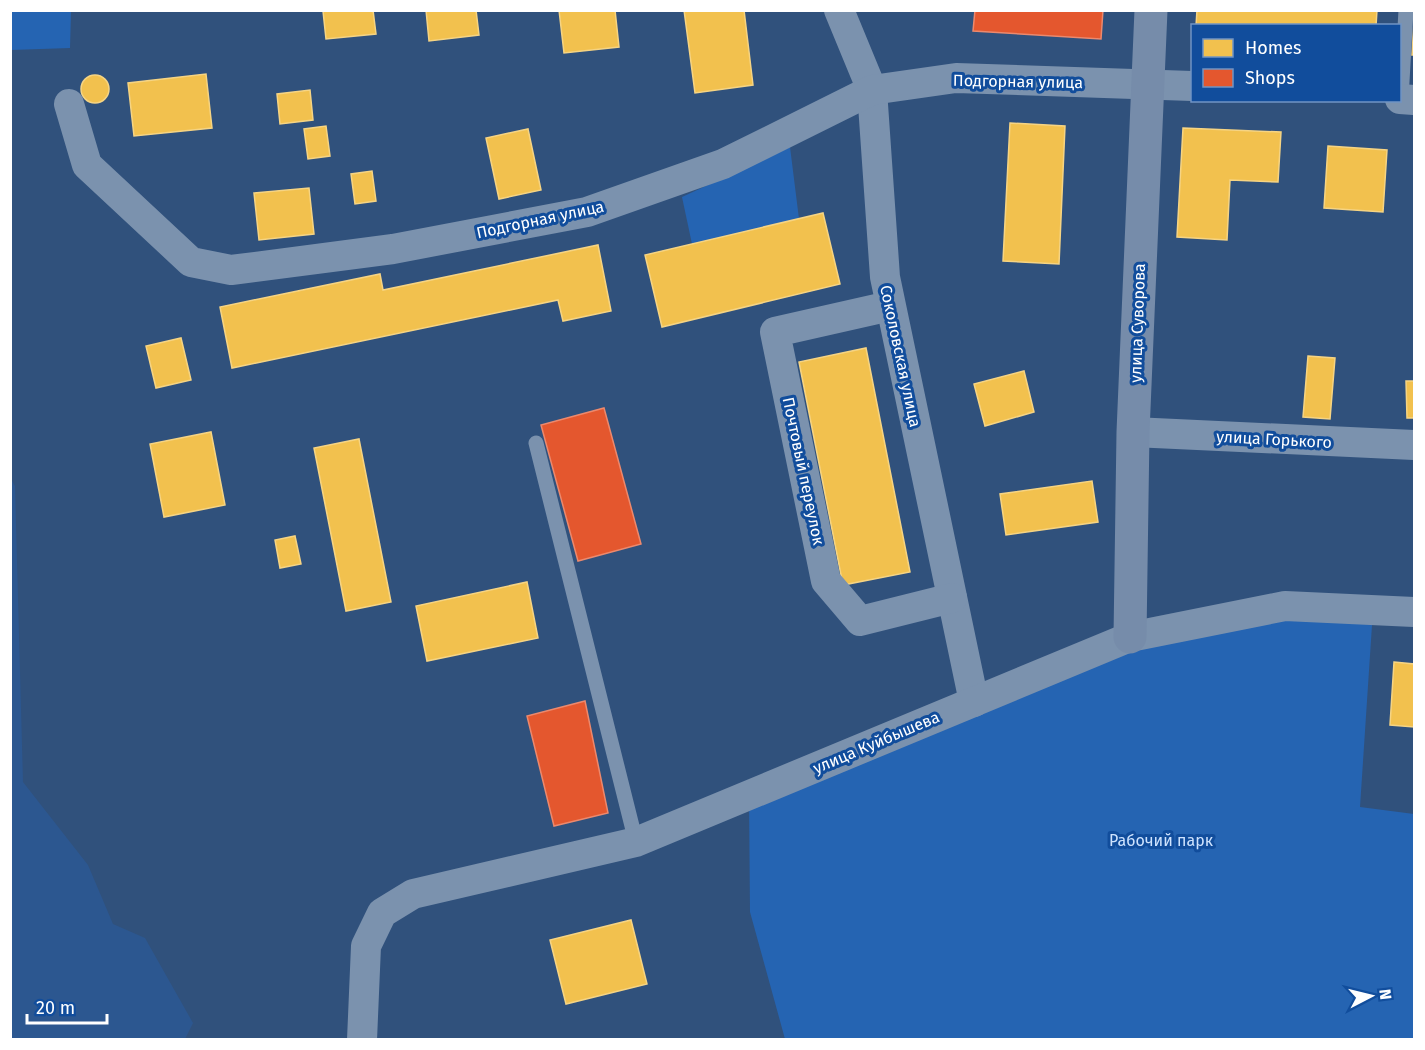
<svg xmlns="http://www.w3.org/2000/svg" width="1425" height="1050" font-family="'Fira Sans',sans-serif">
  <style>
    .green { fill: #2564b2 }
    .water { fill: #2c5790 }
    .homes { fill: #f2c14e; stroke: #f6d483; stroke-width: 1.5 }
    .shops { fill: #e4572e; stroke: #ec896d; stroke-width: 1.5 }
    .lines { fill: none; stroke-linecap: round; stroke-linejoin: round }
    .lane { stroke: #7b92ae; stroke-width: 15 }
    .street { stroke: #7b92ae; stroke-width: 30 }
    .secondary { stroke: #768caa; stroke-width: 33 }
    .labels { text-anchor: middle; stroke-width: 6; stroke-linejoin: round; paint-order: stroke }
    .street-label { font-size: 16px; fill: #fff; stroke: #114d9c }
    .park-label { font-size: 16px; fill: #cee3fe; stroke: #114d9c }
  </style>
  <rect width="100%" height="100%" fill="#30517c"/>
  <g class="green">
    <polygon points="10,11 71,11 70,48 11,50"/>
    <polygon points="790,147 799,219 692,244 682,197"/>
    <polygon points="1373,610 1360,807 1414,814 1414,1039 785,1039 750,912 749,796 1130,637"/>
  </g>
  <polygon class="water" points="11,479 15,486 23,782 88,865 113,924 145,938 193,1023 185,1039 11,1039"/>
  <g class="homes">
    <polygon points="373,10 376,34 326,39 323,11"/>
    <polygon points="426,10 476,10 479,35 429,41"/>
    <polygon points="559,10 615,10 619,47 564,53"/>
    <polygon points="684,10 744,10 753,85 695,93"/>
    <polygon points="1197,10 1377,10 1376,26 1196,26"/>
    <polygon points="1414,22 1414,55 1412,55"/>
    <polygon points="206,74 212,128 134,136 128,83"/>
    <circle cx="95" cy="89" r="14"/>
    <polygon points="310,90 313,120 280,124 277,94"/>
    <polygon points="1010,123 1065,126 1059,264 1003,261"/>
    <polygon points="326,126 330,156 308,159 304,129"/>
    <polygon points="1183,128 1281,132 1278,182 1230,180 1227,240 1177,237"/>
    <polygon points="528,129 541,190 499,199 486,138"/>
    <polygon points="1328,146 1387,150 1383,212 1324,208"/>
    <polygon points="372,171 376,201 355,204 351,174"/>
    <polygon points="309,188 314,234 259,240 254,193"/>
    <polygon points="823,213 840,284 662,327 645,255"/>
    <polygon points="598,245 611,311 563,321 558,300 232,368 220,307 380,274 383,290"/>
    <polygon points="181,338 191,380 156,388 146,346"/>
    <polygon points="866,348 910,572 843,585 799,362"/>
    <polygon points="1308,356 1335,358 1330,419 1303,417"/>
    <polygon points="1024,371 1034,412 985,426 974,384"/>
    <polygon points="1406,381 1414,381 1414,418 1407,418"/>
    <polygon points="211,432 225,505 164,517 150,444"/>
    <polygon points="359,439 391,602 346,611 314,448"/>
    <polygon points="1092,481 1098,522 1006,535 1000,494"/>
    <polygon points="295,536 301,564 280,568 275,540"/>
    <polygon points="527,582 538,638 427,661 416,606"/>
    <polygon points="1394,662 1414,664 1414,727 1390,725"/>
    <polygon points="631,920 647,984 566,1004 550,940"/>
  </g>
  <g class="shops">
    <polygon points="975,10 1103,10 1101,39 973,31"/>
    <polygon points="604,408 641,544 578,561 541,425"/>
    <polygon points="585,701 608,813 554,826 527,716"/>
  </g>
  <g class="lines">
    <g class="lane">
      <polyline points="1401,99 1406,10"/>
      <polyline points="536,443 636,842"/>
    </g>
    <g class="street">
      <polyline points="839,10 872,90 885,277 974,702"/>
      <polyline points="1400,99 1414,100"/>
      <polyline points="69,104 87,165 191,262 231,270 393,249 587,212 723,164 872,90 956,78 1192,86"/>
      <polyline points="890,306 775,332 826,581 860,621 952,598"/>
      <polyline points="1133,432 1414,445"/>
      <polyline points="362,1040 366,946 382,913 413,894 636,842 1130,637 1285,606 1414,612"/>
    </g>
    <polyline class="secondary" points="1130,637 1133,432 1151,10"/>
  </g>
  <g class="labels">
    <g class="street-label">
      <text transform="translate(1018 81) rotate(1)" y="6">Подгорная улица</text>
      <text transform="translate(540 219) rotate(-12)" y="6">Подгорная улица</text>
      <text transform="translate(1137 323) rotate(-88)" y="6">улица Суворова</text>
      <text transform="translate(901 356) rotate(78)" y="6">Соколовская улица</text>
      <text transform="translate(1274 439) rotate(3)" y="6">улица Горького</text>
      <text transform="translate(804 471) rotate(78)" y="6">Почтовый переулок</text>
      <text transform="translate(876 742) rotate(-23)" y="6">улица Куйбышева</text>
    </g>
    <g class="park-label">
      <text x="1161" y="846">Рабочий парк</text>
    </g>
  </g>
  <rect width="1425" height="1050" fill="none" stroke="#ffffff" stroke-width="24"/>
  <rect x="1191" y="24" width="210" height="78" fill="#114d9c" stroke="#7094c4" stroke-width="1.5"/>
  <rect x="1203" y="39" width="30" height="18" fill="#f2c14e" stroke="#7094c4" stroke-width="1.5"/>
  <text x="1245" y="54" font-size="18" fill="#ffffff">Homes</text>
  <rect x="1203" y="69" width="30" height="18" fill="#e4572e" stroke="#7094c4" stroke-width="1.5"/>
  <text x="1245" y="84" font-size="18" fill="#ffffff">Shops</text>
  <g transform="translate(1371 996) rotate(83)" stroke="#114d9c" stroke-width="4.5" paint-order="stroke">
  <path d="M0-4.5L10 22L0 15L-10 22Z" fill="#ffffff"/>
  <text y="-9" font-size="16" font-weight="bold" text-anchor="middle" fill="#ffffff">N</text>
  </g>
  <path d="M27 1014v9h80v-9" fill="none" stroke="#ffffff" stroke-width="3"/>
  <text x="36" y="1014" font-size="18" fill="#ffffff" stroke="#114d9c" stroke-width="4.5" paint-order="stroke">20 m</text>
</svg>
